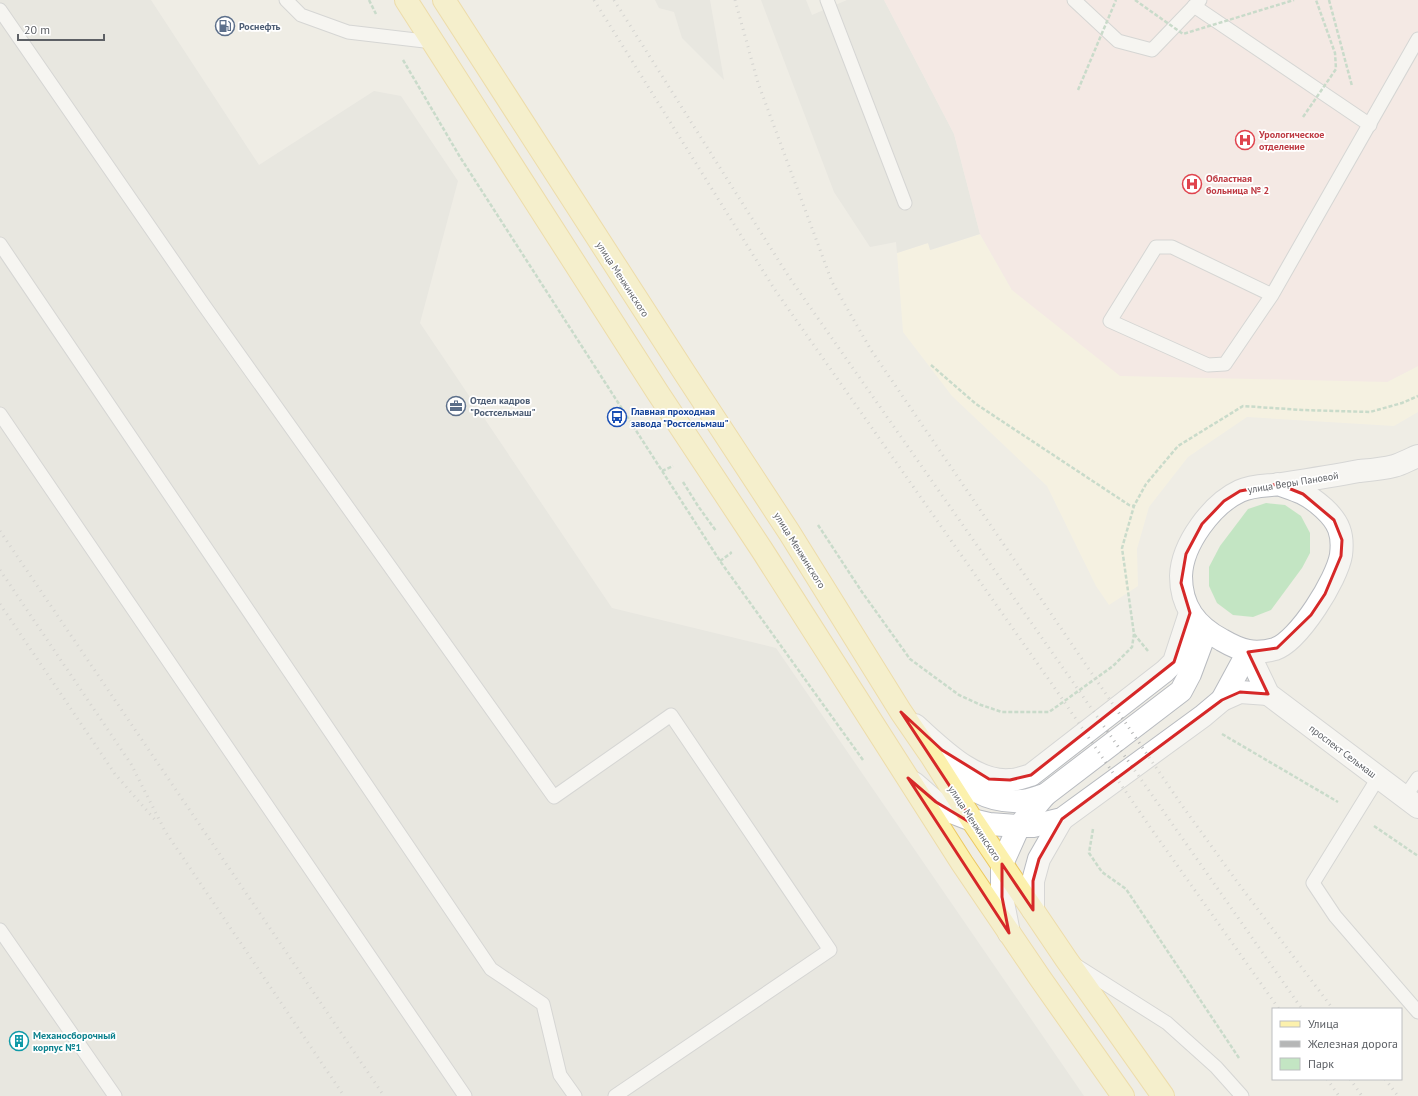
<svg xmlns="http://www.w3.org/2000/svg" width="1418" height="1096" font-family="'PT Sans',sans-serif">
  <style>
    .commercial { fill: #fdf6dc }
    .industrial { fill: #e0dfd9 }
    .medical { fill: #fae5e2 }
    .green { fill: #c3e5c3 }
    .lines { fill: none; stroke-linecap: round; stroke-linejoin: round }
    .service-casing { stroke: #b7babe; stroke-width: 15 }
    .secondary-casing { stroke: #b8bbc0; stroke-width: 24 }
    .primary-casing { stroke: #ecc861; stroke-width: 24 }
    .path { stroke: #9cc5a9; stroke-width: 2.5; stroke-dasharray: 4 2; stroke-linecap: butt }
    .service { stroke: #fff; stroke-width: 13 }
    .secondary { stroke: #fff; stroke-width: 22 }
    .primary { stroke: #fcf1ad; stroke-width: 22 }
    .rail { stroke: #b5b6b6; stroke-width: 3; stroke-dasharray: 1 5; stroke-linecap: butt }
    .path-bridge { stroke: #9cc5a9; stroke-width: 2.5; stroke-dasharray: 4 2; stroke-linecap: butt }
    .marked { fill: none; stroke: #d62828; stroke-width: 3; stroke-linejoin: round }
    .labels { text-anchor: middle; stroke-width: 3.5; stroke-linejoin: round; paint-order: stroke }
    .service-label { font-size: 10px; font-weight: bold; fill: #4e5e75; stroke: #fff; text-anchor: start }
    .health-label { font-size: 10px; font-weight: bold; fill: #be3a42; stroke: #fff; text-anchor: start }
    .street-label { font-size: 10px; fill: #5d6065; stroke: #fff }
    .transit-label { font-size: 10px; font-weight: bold; fill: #164399; stroke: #fff; text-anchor: start }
    .culture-label { font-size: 10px; font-weight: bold; fill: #0d838f; stroke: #fff; text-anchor: start }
  </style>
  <rect width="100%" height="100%" fill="#efede5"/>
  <polygon class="commercial" points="980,234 1012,290 1387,382 1418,366 1418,412 1394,426 1247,417 1188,457 1149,507 1137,549 1138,586 1109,605 1096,586 1047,486 952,396 903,332 897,253 928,243 931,250"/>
  <g class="industrial">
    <polygon points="0,0 151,0 259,165 374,91 401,96 458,181 420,323 612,608 776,648 1084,1096 0,1096"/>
    <polygon points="655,0 710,0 724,80 682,38 674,12 659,8"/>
    <polygon points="761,0 806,0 812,15 847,0 884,0 954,134 980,234 930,250 928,243 897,253 896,242 870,247 834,192"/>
  </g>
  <polygon class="medical" points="884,0 1418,0 1418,366 1387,382 1120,376 1012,290 980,234 954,134"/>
  <polygon class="green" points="1266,503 1285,505 1301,516 1310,533 1310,553 1302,568 1271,610 1253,617 1233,615 1217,603 1209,586 1209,567 1220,546 1248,509"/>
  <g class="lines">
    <defs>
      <g id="service">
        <polyline points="286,0 301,15 348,32 433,42"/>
        <polyline points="827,0 905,203"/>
        <polyline points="1074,0 1118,41 1152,50 1200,0"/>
        <polyline points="1194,6 1370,125"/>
        <polyline points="0,10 203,304 554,797 671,715 830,950 615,1096"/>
        <polyline points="0,244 491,969 543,1004 560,1075 575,1096"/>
        <polyline points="1272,295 1172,247 1156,247 1110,321 1208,365 1225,364 1272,295 1418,39"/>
        <polyline points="0,414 465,1096"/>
        <polyline points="1378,778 1313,883 1335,916 1418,1012"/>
        <polyline points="1405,797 1418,778"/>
        <polyline points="0,930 115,1096"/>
        <polyline points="1074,964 1167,1023 1216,1067 1242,1096"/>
      </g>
      <g id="secondary">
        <path d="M1278,484C1286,487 1295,490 1302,493C1316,500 1334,515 1339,529C1342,537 1342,547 1341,555C1337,579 1299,641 1275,649C1254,655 1241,651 1222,640C1196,626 1181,607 1181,576C1182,544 1212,504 1240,491C1253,485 1268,486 1281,484C1307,480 1333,476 1359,471C1370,470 1383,469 1394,466C1402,464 1410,459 1418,456"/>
        <polyline points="1248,652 1268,694 1418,807"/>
        <polyline points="1222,700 1248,652"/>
        <path d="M915,725C940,747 974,783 1010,780C1017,780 1024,777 1031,775L1165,671L1174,662L1190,613"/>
        <path d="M939,762C965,785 984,803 1021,801C1029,801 1037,797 1045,795"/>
        <polyline points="914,783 936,802 954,813 972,820 989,824 1019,826 1033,826 1062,819 1203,716 1222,700 1240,692 1268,694"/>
        <polyline points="1033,910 1033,881 1039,859 1062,819"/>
        <polyline points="1009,933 1002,897 1002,864 1019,826 1045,795 1181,691 1190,674 1206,631"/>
      </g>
      <g id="primary">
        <polyline points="406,0 658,393 762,550 962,863 1040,978 1123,1096"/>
        <polyline points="444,0 686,375 789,532 901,712 932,757 972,820 1066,959 1163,1096"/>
      </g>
    </defs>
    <use href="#service" class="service-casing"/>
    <use href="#secondary" class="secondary-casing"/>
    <use href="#primary" class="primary-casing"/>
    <g class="path">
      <polyline points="369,0 376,14"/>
      <polyline points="1329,0 1352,86"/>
      <polyline points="403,60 460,157 720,561 863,760"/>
      <polyline points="931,365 976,404 1129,505 1134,506"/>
      <polyline points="662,471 673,466"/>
      <polyline points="683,482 698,506 716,531"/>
      <polyline points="818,525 862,592 910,659 959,695 981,705 1002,712 1049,712 1113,666 1132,647 1134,634"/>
      <polyline points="720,561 731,553 730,552"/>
      <polyline points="1148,651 1134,634 1122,548 1134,506 1146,484 1178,446 1243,406 1302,410 1370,412 1402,403 1418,396"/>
      <polyline points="1222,734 1338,802"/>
      <polyline points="1374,826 1418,856"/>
      <polyline points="1093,829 1089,853 1102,872 1126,889 1239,1058"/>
    </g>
    <use href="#service" class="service"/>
    <use href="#secondary" class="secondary"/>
    <use href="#primary" class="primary"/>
    <g class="rail">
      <polyline points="594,0 775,290 1054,687 1150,827 1279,1009"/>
      <polyline points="614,0 789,277 1302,1009"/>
      <polyline points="735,0 758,83 832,282 871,350 1181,804 1238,883 1333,1009"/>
      <polyline points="0,531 384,1096"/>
      <polyline points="0,570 131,764 165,831 344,1096"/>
      <polyline points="0,604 115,774 156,821"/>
      <polyline points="1327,1079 1339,1096"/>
      <polyline points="1350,1079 1362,1096"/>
      <polyline points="1385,1079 1398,1096"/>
    </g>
    <g class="path-bridge">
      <polyline points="1135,0 1183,34 1294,0"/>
      <polyline points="1078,90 1116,0"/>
      <polyline points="1303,117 1336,69 1335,53 1316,0"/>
    </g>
  </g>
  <path d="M0 0H1418V1096H0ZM1278,484L1303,494L1334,520L1342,540L1341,556L1325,594L1311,615L1277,648L1248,652L1268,694L1240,692L1222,700L1062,819L1039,859L1033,881V910L1002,864V897L1009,933L908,778L936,802L976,826L901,712L942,750L989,779L1010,780L1031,775L1174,662L1190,613L1181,583L1186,554L1202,524L1224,501L1240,491Z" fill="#efede5" fill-opacity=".55" fill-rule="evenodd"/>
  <path class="marked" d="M1278,484L1303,494L1334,520L1342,540L1341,556L1325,594L1311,615L1277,648L1248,652L1268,694L1240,692L1222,700L1062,819L1039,859L1033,881V910L1002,864V897L1009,933L908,778L936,802L976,826L901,712L942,750L989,779L1010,780L1031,775L1174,662L1190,613L1181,583L1186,554L1202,524L1224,501L1240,491Z"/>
  <defs>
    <symbol id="fuel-ring" viewBox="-11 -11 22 22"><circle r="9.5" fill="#fff" stroke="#5c6f8a" stroke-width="1.5"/><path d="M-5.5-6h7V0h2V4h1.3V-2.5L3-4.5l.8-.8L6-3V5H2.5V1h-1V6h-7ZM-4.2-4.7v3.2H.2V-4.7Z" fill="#5c6f8a"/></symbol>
    <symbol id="hospital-ring" viewBox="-11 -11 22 22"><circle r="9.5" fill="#fff" stroke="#e0444e" stroke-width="1.5"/><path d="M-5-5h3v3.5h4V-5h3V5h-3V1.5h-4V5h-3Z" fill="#e0444e"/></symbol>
    <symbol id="office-ring" viewBox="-11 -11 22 22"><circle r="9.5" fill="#fff" stroke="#5c6f8a" stroke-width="1.5"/><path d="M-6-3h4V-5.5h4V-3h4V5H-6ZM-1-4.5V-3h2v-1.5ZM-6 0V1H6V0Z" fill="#5c6f8a"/></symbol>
    <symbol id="bus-ring" viewBox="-11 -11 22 22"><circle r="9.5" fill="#fff" stroke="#1a4fb4" stroke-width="1.5"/><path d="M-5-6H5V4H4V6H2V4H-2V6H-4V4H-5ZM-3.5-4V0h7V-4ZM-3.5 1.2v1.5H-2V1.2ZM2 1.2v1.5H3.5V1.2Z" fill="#1a4fb4"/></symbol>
    <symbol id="building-ring" viewBox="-11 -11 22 22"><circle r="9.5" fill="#fff" stroke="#0f9aa8" stroke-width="1.5"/><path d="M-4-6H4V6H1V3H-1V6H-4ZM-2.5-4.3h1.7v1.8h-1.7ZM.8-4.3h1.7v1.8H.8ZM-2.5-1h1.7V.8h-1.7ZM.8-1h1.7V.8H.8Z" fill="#0f9aa8"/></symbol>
  </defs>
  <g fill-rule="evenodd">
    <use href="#fuel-ring" x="214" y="15" width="22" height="22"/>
    <use href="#hospital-ring" x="1234" y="129" width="22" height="22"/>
    <use href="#hospital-ring" x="1181" y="173" width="22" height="22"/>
    <use href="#office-ring" x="445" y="395" width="22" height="22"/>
    <use href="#bus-ring" x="606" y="406" width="22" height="22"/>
    <use href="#building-ring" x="8" y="1030" width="22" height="22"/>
  </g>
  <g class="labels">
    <g class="service-label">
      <text x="239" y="30">Роснефть</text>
      <text x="470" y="404">Отдел кадров<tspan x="470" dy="12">"Ростсельмаш"</tspan></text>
    </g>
    <g class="health-label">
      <text x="1259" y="138">Урологическое<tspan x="1259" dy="12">отделение</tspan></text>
      <text x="1206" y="182">Областная<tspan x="1206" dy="12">больница № 2</tspan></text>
    </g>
    <g class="street-label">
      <text transform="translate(623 279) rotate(57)" y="4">улица Менжинского</text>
      <text transform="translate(1293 482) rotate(-9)" y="4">улица Веры Пановой</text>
      <text transform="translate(800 550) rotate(58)" y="4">улица Менжинского</text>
      <text transform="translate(1343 751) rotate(37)" y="4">проспект Сельмаш</text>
      <text transform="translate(975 823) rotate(57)" y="4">улица Менжинского</text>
    </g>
    <g class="transit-label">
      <text x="631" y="415">Главная проходная<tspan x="631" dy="12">завода "Ростсельмаш"</tspan></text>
    </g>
    <g class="culture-label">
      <text x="33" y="1039">Механосборочный<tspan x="33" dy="12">корпус №1</tspan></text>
    </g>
  </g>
  <rect x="1272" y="1008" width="130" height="72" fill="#ffffff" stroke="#bebfc1"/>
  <rect x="1280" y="1021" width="20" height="6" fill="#fcf1ad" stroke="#bebfc1"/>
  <text x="1308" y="1028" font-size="12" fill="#5d6065">Улица</text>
  <rect x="1280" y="1041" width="20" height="6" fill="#b5b6b6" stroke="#bebfc1"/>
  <text x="1308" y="1048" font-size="12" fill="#5d6065">Железная дорога</text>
  <rect x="1280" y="1058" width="20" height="12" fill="#c3e5c3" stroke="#bebfc1"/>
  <text x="1308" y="1068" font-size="12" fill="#5d6065">Парк</text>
  <path d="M18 34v6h86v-6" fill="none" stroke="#5d6065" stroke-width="2"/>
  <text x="24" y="34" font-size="12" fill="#5d6065" stroke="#ffffff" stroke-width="3" paint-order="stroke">20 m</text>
</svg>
